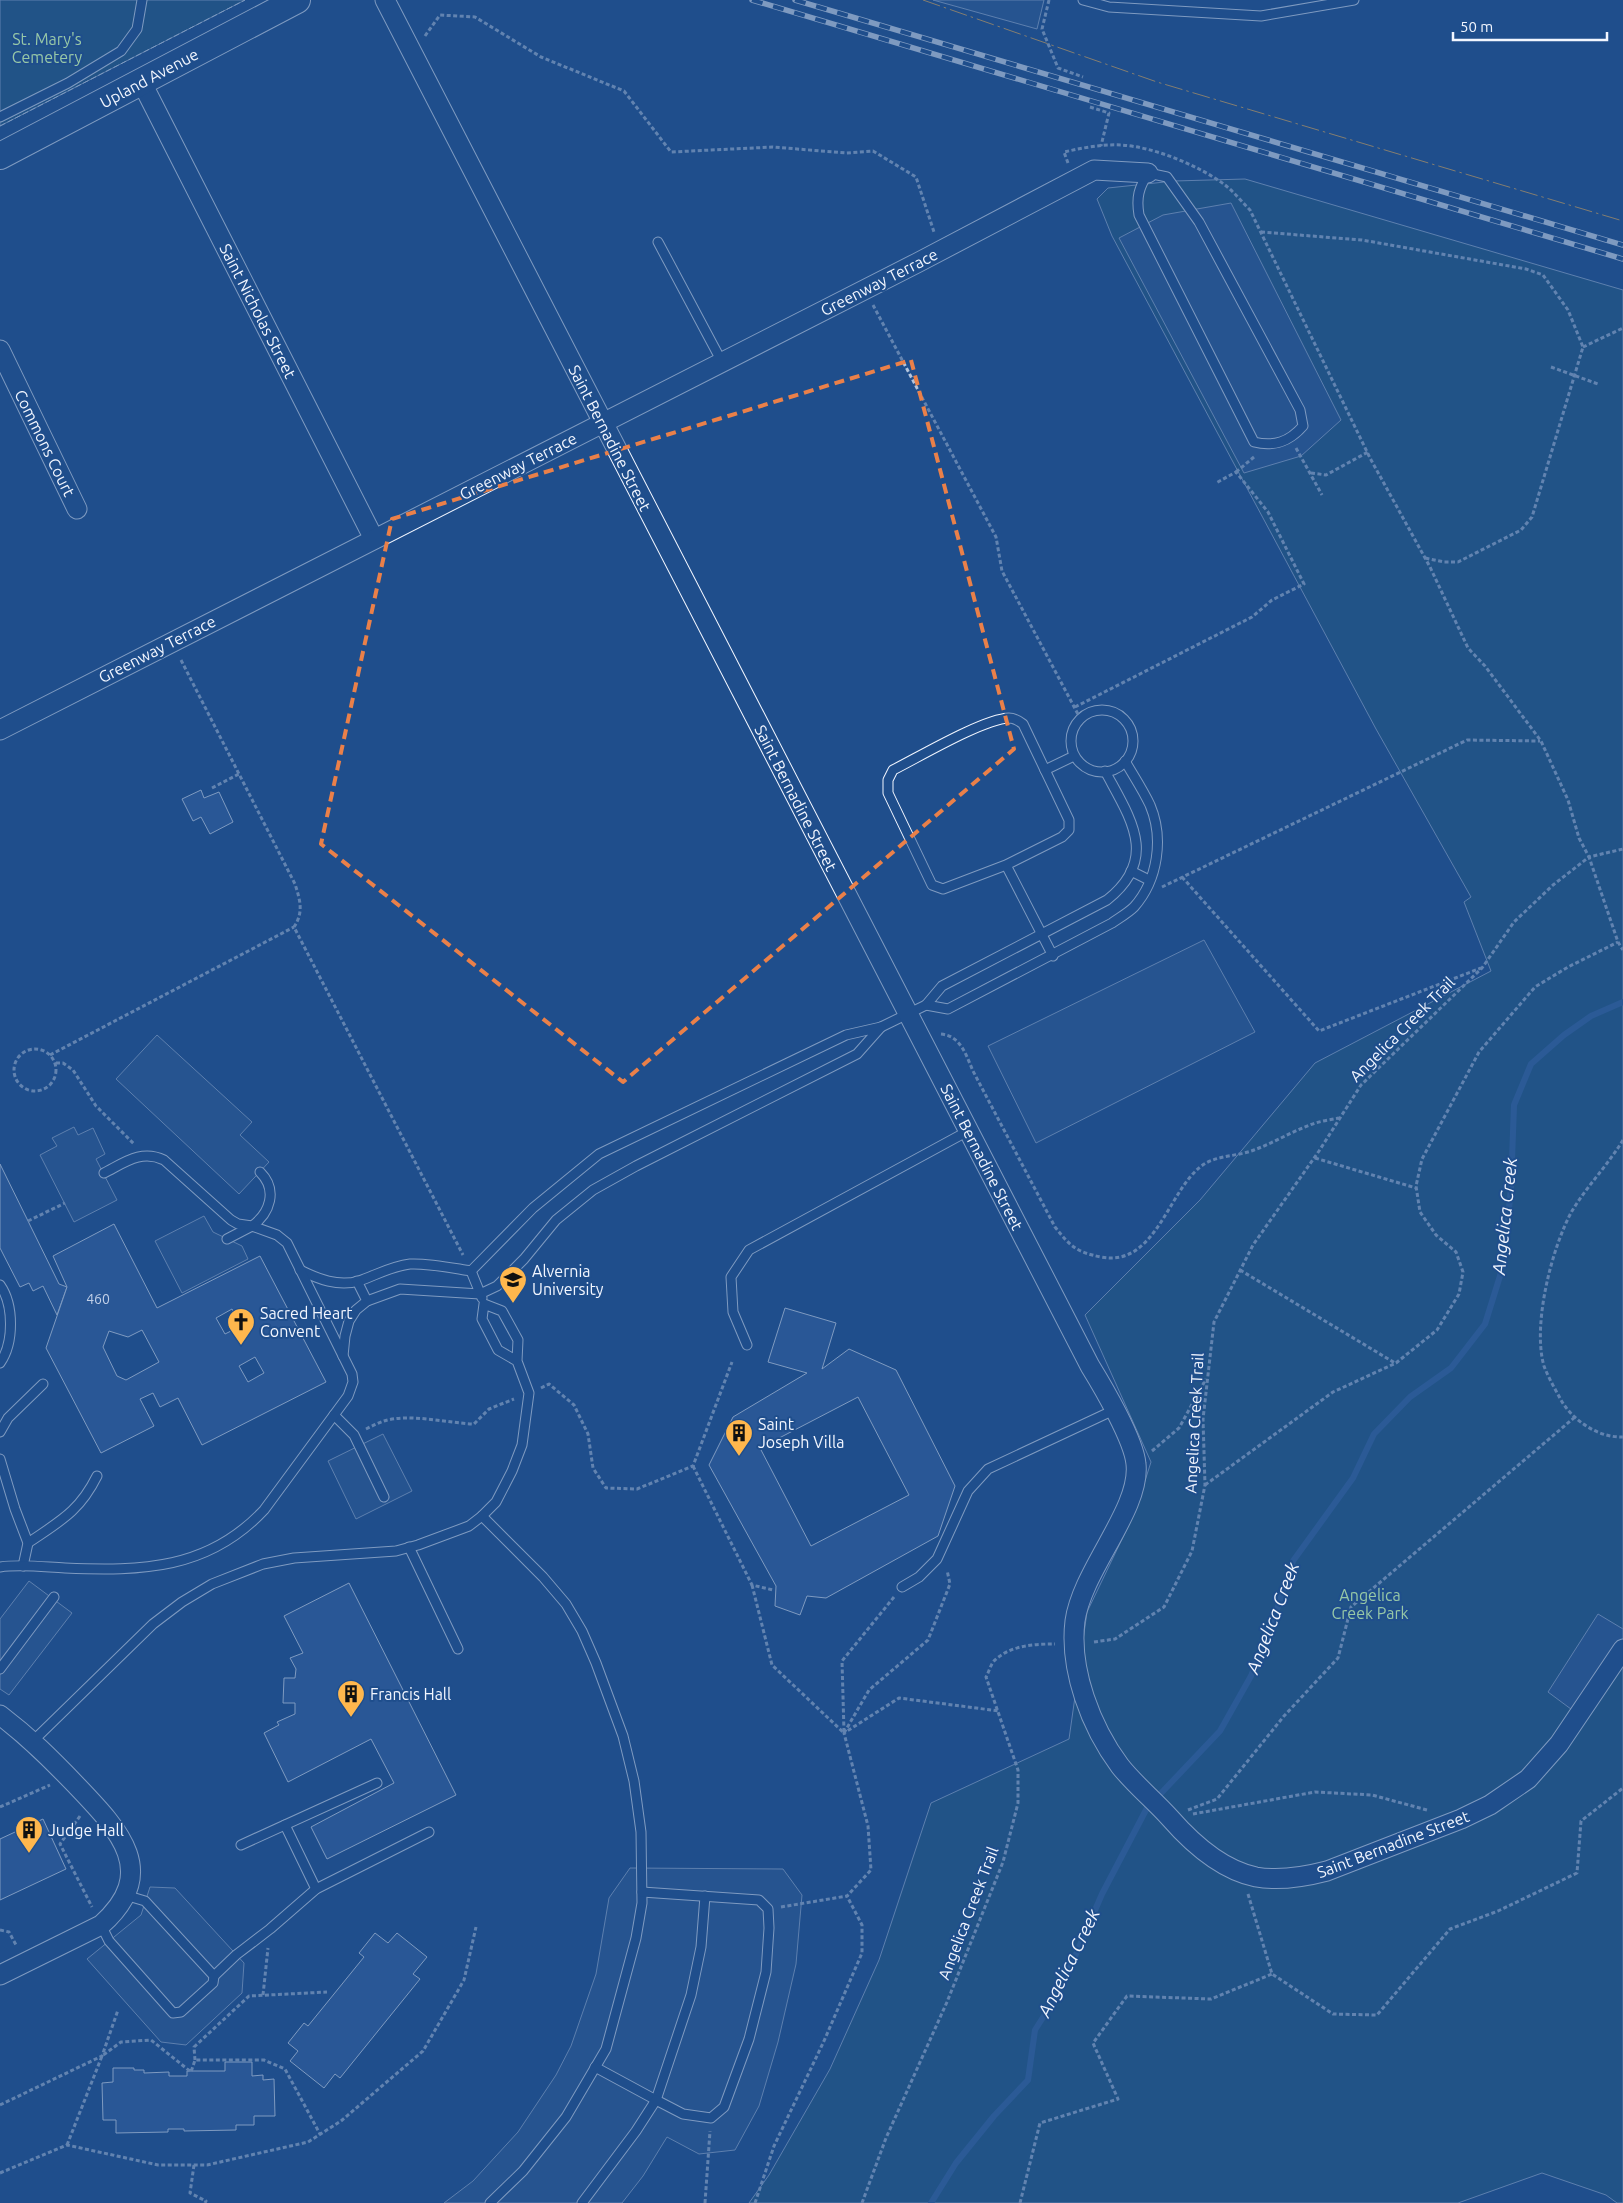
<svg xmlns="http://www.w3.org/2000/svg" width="1623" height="2203" font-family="Ubuntu,sans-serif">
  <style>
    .green { fill: #245a82; stroke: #a8bbd7 }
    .parking { fill: #305b95; stroke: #a8bbd7 }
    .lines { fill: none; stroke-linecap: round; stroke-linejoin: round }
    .stream { stroke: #3b69a3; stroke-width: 6 }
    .building { fill: #3563a3; stroke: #f2f6ff; fill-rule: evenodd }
    .lane-casing { stroke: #f2f6ff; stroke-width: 11 }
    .street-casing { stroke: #f2f6ff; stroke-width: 21 }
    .secondary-casing { stroke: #f2f6ff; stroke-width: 28 }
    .path { stroke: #b3c4dc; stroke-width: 3; stroke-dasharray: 4 2.5; stroke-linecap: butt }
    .lane { stroke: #1f4e8c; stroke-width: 9 }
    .street { stroke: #1f4e8c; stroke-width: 19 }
    .secondary { stroke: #1f4e8c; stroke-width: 26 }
    .rail-casing { stroke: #f2f6ff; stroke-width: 5.5 }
    .rail { stroke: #1f4e8c; stroke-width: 4; stroke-dasharray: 11; stroke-linecap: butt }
    .fence { stroke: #f2f6ff; stroke-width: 1; stroke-dasharray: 6 2.5; stroke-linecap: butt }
    .power { stroke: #ffb74d; stroke-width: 1; stroke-dasharray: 18 4 2.5 4; stroke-linecap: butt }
    .marked { fill: none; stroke: #ea8049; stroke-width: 4; stroke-dasharray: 10 6; stroke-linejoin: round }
    .labels { text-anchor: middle; stroke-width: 4; stroke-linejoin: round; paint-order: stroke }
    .number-label { font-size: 14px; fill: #c3d1e8 }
    .park-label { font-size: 16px; fill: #97c8a6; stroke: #1f4e8c }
    .street-label { font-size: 16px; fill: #f2f6ff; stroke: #1f4e8c }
    .poi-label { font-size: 16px; fill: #f2f6ff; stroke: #1f4e8c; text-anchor: start }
    .water-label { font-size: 18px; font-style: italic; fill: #f2f6ff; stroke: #1f4e8c }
  </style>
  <rect width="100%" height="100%" fill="#1f4e8c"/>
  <g class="green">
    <polygon points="0,0 245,0 0,126"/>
    <polygon points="1245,179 1623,290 1623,2203 1617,2203 1606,2195 1542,2173 1458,2203 749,2203 769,2175 830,2069 879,1960 931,1803 1069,1739 1087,1612 1135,1512 1151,1462 1085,1315 1200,1200 1315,1063 1491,971 1464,902 1471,897 1376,729 1112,236 1097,199 1108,188 1174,181"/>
  </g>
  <g class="parking">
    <polygon points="933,0 1044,0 1037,29"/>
    <polygon points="1231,203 1341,420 1301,456 1244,473 1119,238 1163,215"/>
    <polygon points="1204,940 1255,1032 1036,1143 988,1046"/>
    <polygon points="157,1035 252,1122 240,1135 269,1162 239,1194 116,1079"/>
    <polygon points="74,1127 78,1135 93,1128 105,1154 96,1159 117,1200 74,1222 40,1155 57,1146 52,1138"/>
    <polygon points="204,1216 213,1232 242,1246 248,1259 182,1293 155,1241"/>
    <polygon points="383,1434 412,1491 356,1519 328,1461"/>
    <polygon points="29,1581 72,1613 9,1695 0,1689 0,1619"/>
    <polygon points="1598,1614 1623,1629 1623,1649 1579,1715 1548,1692"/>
    <polygon points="630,1868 783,1869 802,1895 796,1964 778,2042 759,2106 735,2150 699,2154 667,2137 643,2176 622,2203 444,2203 473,2181 518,2132 556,2075 571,2046 596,1974 609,1898"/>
    <polygon points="150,1887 175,1888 244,1963 242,1993 186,2045 161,2042 87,1959 141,1915"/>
  </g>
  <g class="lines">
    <polyline class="stream" points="931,2203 956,2163 994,2116 1028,2080 1035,2030 1054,2000 1077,1952 1102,1894 1147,1808 1220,1731 1251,1676 1274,1618 1293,1561 1353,1478 1374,1434 1410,1397 1451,1368 1485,1324 1500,1276 1506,1241 1511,1187 1514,1105 1531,1064 1564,1035 1591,1016 1623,1002"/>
  </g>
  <g class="building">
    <polygon points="201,790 204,798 219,792 233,822 210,834 201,817 193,821 182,799"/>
    <polygon points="0,1164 59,1284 67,1287 57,1315 43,1286 33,1291 29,1283 20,1287 0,1248"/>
    <path d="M114,1224L157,1308L260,1256L326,1382L202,1445L178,1398L160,1407L153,1393L140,1399L154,1426L101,1453L46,1348L67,1287L53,1256ZM232,1309L241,1326L225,1334L216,1318ZM142,1330L159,1362L126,1380L117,1376L103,1347L109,1331L128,1337ZM255,1357L264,1373L248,1382L239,1366Z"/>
    <path d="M785,1308L836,1323L822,1369L849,1349L896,1370L955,1486L938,1536L826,1598L807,1596L800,1615L775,1606L776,1586L709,1465L733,1417L807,1373L768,1362ZM858,1397L909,1495L811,1546L760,1448Z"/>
    <polygon points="349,1583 456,1795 327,1859 311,1827 394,1783 371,1739 288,1782 264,1733 279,1725 277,1722 295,1714 295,1703 283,1703 284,1678 295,1678 296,1669 290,1658 303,1653 284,1616"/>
    <polygon points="43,1819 66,1869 0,1900 0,1839"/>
    <polygon points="375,1933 388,1943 397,1933 427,1957 413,1974 420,1979 340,2078 335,2074 324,2088 290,2061 298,2051 288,2043 304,2023 308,2026 364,1957 359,1953"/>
    <polygon points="225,2062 252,2062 252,2076 263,2075 263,2080 274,2079 275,2116 254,2116 254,2125 236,2125 236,2130 184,2131 184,2129 168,2129 168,2132 116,2133 116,2120 103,2120 102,2083 113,2082 113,2068 134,2068 134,2070 144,2070 144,2073 169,2072 169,2076 187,2076 187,2071 225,2071"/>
  </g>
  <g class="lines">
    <defs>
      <g id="lane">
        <polyline points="1083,0 1109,7 1261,16 1354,0"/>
        <polyline points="0,117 68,83 121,51 137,29 142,0"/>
        <path d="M1148,173L1167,177L1199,222L1300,410L1303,426C1289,442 1274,447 1254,442L1139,215C1136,197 1139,188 1148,173Z"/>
        <polyline points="658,242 722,362"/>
        <circle cx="1102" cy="741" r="31"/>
        <polyline points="1045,770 1074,756"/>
        <path d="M1105,771C1130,818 1160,858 1107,900L942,986L926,1005L948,1009L1112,923C1119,918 1128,913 1134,907C1158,880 1164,838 1150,805C1143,790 1133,775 1125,761"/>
        <path d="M1006,865L943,889L932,885L888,793V780L893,770C919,757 983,719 1009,718C1015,718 1019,721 1023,724L1069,820V830L1062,837L1006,865L1053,956"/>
        <polyline points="1131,871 1149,880"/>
        <polyline points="881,1027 926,1005"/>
        <path d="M104,1173C124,1163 141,1149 164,1160L231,1220L238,1224L252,1226C270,1213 278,1190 260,1172"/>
        <path d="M300,1270C318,1279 338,1287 359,1281C376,1275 392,1266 410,1264C429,1263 452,1268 471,1271"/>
        <polyline points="471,1271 482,1298"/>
        <polyline points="357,1281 367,1301"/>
        <path d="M0,1285C14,1305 14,1343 0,1363"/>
        <polyline points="747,1345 733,1312 731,1277 749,1250 968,1131"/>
        <polyline points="343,1356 345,1336 349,1321 356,1310 367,1301 400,1289 480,1294 497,1286 524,1259 556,1220 593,1190 636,1166 857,1054 881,1027 846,1035 599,1154 533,1208 471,1271"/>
        <polyline points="334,1415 354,1435 384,1497"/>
        <polyline points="0,1432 8,1418 43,1384"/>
        <polyline points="0,1459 15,1509 28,1543 23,1566"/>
        <polyline points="482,1516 543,1577 566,1604 582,1631 596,1663 623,1736 634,1781 641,1832 642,1903 636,1938 606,2049 566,2117 523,2171 490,2203"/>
        <path d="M28,1543C60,1521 79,1512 97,1476"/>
        <polyline points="409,1547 458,1649"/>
        <path d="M0,1567C21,1564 44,1567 65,1568C142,1571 208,1570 264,1510L348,1396L353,1382L352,1374L287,1243L277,1235L252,1226L227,1239"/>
        <polyline points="902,1587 919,1577 937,1559 968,1491 988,1469 1114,1410"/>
        <polyline points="0,1669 54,1597"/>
        <polyline points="33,1741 153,1624 182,1602 212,1584 263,1564 294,1558 396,1551 418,1545 469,1526 482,1516 496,1502 512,1471 522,1445 529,1393 517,1361 518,1340 502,1311 484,1304 482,1319 498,1350 517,1361"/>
        <polyline points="285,1825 316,1889"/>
        <polyline points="241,1845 377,1783"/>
        <polyline points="101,1925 109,1941 173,2013 181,2012 213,1983 214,1976 145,1901 125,1895"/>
        <polyline points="214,1976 236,1955 270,1929 316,1889 429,1832"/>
        <polyline points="595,2067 656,2100 691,1995 701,1947 705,1896"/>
        <polyline points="582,2203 636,2131 656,2100 683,2114 711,2118 724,2107 749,2039 766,1972 769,1928 768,1909 759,1900 642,1892"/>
      </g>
      <g id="street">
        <path d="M385,0L1090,1366C1103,1387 1134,1440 1136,1464C1141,1509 1082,1570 1075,1621C1069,1670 1091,1727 1120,1766C1135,1785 1154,1800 1170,1818C1191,1842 1222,1870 1256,1877C1279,1881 1304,1877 1327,1871L1461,1819L1490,1805L1528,1779L1559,1744L1623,1649"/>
        <polyline points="142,83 374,539"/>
        <polyline points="0,350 77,509"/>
        <polyline points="0,730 917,263 1094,170 1148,173"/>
        <path d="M0,1715C29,1737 51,1759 76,1785C118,1829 161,1872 101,1925L0,1975"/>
      </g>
      <polyline id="secondary" points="0,156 297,0"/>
    </defs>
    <use href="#lane" class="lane-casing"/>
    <use href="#street" class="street-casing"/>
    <use href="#secondary" class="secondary-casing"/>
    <g class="path">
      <polyline points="1049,0 1042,29 1058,68 1083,77"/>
      <polyline points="425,36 440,15 475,17 541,57 624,91 671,152 773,147 846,153 873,151 916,177 934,232"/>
      <polyline points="1090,107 1109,113 1101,146"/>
      <path d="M1068,163L1064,152C1082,148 1102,144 1121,145C1154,147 1198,165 1225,185C1234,192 1242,202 1250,210L1370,458L1430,567L1468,648L1485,666L1541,741L1568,800L1579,838L1589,857L1623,849"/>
      <polyline points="1261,232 1362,240 1526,269 1543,275 1568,310 1583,347 1532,517 1521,530 1458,562 1444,562 1425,558"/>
      <polyline points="873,305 996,537 1002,571 1080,718"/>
      <polyline points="1583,347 1623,328"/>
      <polyline points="1551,367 1598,384"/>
      <polyline points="1296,448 1322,495"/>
      <polyline points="1236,472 1254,457"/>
      <polyline points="1311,473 1326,475 1368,452"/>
      <path d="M181,660L295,884C300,900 304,912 294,927L463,1255"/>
      <polyline points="1075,707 1252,617 1272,600 1304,584 1268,512 1236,472 1216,483"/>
      <polyline points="212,788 239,774"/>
      <polyline points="1182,877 1319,1031 1481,968"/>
      <polyline points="1162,887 1467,740 1540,741"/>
      <path d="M941,1034C961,1036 966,1055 973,1071L1055,1227C1070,1246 1076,1252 1101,1257C1158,1268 1169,1184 1206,1163C1221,1155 1239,1156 1254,1150C1273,1143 1291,1132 1310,1125C1319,1121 1330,1120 1339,1118"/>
      <circle cx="35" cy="1070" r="21"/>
      <polyline points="50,1055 294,927"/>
      <polyline points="56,1063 63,1063 73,1070 96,1106 134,1144"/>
      <path d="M1623,1140C1608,1165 1587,1186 1572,1211C1552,1247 1532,1325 1544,1366C1548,1377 1555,1389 1561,1400C1573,1421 1599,1438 1623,1437"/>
      <polyline points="1315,1158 1416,1188"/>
      <polyline points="28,1221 65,1203"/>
      <polyline points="1240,1270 1395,1363"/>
      <polyline points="541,1388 549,1384 574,1405 588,1434 593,1468 606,1488 637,1489 693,1466 732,1362"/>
      <path d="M366,1429C372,1426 378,1423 384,1421C409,1413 447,1423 474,1424L489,1409L514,1399"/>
      <polyline points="1152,1451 1179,1428 1206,1379"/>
      <polyline points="693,1466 752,1585 773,1590"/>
      <polyline points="1205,1485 1333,1392 1396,1363 1437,1330 1459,1294 1463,1272 1456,1252 1436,1235 1420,1212 1416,1186 1422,1159 1479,1052 1535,987 1568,967 1618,942"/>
      <polyline points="752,1585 772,1665 844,1733"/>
      <polyline points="1094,1642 1115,1639 1164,1607 1192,1551 1205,1485 1203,1419 1214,1322 1253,1245 1319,1151 1361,1085 1482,968 1514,922 1553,885 1589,857 1618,942 1623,950"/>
      <polyline points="844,1732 842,1661 894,1597"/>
      <polyline points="844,1733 869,1690 928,1640 950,1584 947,1570"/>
      <polyline points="0,1807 50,1785"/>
      <polyline points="1188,1810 1217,1799 1284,1716 1338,1658 1351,1607 1575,1417"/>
      <polyline points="1193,1814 1315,1792 1372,1795 1427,1810"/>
      <polyline points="80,1816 60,1844 92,1907"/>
      <polyline points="1248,1894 1272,1974 1333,2014 1377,2015 1450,1929 1498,1911 1577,1873 1581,1821 1623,1788"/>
      <polyline points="781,1907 847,1896 871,1870 868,1826 844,1733 899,1698 999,1711"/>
      <polyline points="0,1930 9,1932 16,1945"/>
      <polyline points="263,1995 268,1948"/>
      <polyline points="195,2060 194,2047 249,1996 327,1992"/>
      <polyline points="0,2105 102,2056 118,2010"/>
      <polyline points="67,2145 102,2056 121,2042 151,2040 191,2072 195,2060 264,2060 285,2069 320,2134"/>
      <polyline points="194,2165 190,2193 206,2201 205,2203"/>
      <polyline points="0,2173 67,2145 158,2165 207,2165 308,2142 341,2121 423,2051 464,1980 476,1927"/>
      <polyline points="705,2203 710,2131"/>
      <polyline points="755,2203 774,2146 824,2041 862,1953 862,1925 847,1896"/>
      <path d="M862,2203L886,2138L947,2002L1003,1862L1018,1803V1770L986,1677C989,1672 991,1663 995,1660C1011,1645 1035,1644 1055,1644"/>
      <polyline points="1020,2203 1040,2123 1118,2099 1093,2043 1127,1996 1211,1999 1272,1974"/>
    </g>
    <use href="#lane" class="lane"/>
    <use href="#street" class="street"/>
    <use href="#secondary" class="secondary"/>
    <defs>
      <g id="rail">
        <polyline points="752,0 1623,259"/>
        <polyline points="795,0 1623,245"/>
      </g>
    </defs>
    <use href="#rail" class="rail-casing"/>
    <use href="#rail" class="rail"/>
    <polyline class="fence" points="0,126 245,0"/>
    <polyline class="power" points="923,0 1157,82 1623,221"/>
  </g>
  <path d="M0 0H1623V2203H0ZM911,360L1014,749L623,1082L321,844L392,519Z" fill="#1f4e8c" fill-opacity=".55" fill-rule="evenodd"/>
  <path class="marked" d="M911,360L1014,749L623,1082L321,844L392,519Z"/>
  <defs>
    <symbol id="university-pin" viewBox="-11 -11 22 30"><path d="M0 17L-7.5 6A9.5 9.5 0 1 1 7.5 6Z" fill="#ffb74d" stroke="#1f4e8c"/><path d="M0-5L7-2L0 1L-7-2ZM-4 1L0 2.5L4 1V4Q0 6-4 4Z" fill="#111"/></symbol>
    <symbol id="church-pin" viewBox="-11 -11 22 30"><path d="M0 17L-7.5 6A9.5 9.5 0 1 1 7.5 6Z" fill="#ffb74d" stroke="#1f4e8c"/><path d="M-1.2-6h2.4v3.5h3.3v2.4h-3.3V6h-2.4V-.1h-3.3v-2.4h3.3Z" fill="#111"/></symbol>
    <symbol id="building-pin" viewBox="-11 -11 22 30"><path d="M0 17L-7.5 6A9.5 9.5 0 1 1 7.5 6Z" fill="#ffb74d" stroke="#1f4e8c"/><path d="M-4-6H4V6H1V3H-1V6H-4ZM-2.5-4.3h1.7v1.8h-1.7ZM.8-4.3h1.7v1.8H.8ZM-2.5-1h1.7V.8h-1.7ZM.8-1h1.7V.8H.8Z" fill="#111"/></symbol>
  </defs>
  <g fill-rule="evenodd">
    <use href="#university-pin" x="497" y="1264" width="32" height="43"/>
    <use href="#church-pin" x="225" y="1306" width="32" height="43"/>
    <use href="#building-pin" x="723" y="1417" width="32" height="43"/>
    <use href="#building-pin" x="335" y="1678" width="32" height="43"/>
    <use href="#building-pin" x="13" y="1814" width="32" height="43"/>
  </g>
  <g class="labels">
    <g class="number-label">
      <text x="98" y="1304">460</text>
    </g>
    <g class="park-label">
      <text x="47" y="45">St. Mary's<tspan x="47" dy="18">Cemetery</tspan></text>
      <text x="1370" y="1601">Angelica<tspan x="1370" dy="18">Creek Park</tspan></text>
    </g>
    <g class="street-label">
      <text transform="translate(149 78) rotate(-28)" y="6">Upland Avenue</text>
      <text transform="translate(879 282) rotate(-27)" y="6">Greenway Terrace</text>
      <text transform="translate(258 311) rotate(63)" y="6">Saint Nicholas Street</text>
      <text transform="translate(610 438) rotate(63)" y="6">Saint Bernadine Street</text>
      <text transform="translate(45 443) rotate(64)" y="6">Commons Court</text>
      <text transform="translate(518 466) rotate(-27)" y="6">Greenway Terrace</text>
      <text transform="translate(157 649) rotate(-27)" y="6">Greenway Terrace</text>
      <text transform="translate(796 798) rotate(63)" y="6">Saint Bernadine Street</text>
      <text transform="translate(1402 1029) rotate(-45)" y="6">Angelica Creek Trail</text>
      <text transform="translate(982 1157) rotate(63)" y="6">Saint Bernadine Street</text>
      <text transform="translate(1194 1423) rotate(-87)" y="6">Angelica Creek Trail</text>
      <text transform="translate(1393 1844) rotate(-21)" y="6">Saint Bernadine Street</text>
      <text transform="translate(968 1913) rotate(-69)" y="6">Angelica Creek Trail</text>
    </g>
    <g class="poi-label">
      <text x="532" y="1277">Alvernia<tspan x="532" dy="18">University</tspan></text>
      <text x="260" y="1319">Sacred Heart<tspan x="260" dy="18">Convent</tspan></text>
      <text x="758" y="1430">Saint<tspan x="758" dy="18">Joseph Villa</tspan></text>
      <text x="370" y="1700">Francis Hall</text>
      <text x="48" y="1836">Judge Hall</text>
    </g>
    <g class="water-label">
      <text transform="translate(1505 1216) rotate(-84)" y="6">Angelica Creek</text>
      <text transform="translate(1273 1618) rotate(-69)" y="6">Angelica Creek</text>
      <text transform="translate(1069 1963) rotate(-64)" y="6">Angelica Creek</text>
    </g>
  </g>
  <path d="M1453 32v8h154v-8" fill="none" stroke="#f2f6ff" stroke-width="2.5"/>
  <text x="1460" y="32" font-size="15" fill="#f2f6ff" stroke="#1f4e8c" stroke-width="4" paint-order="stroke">50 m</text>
</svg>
